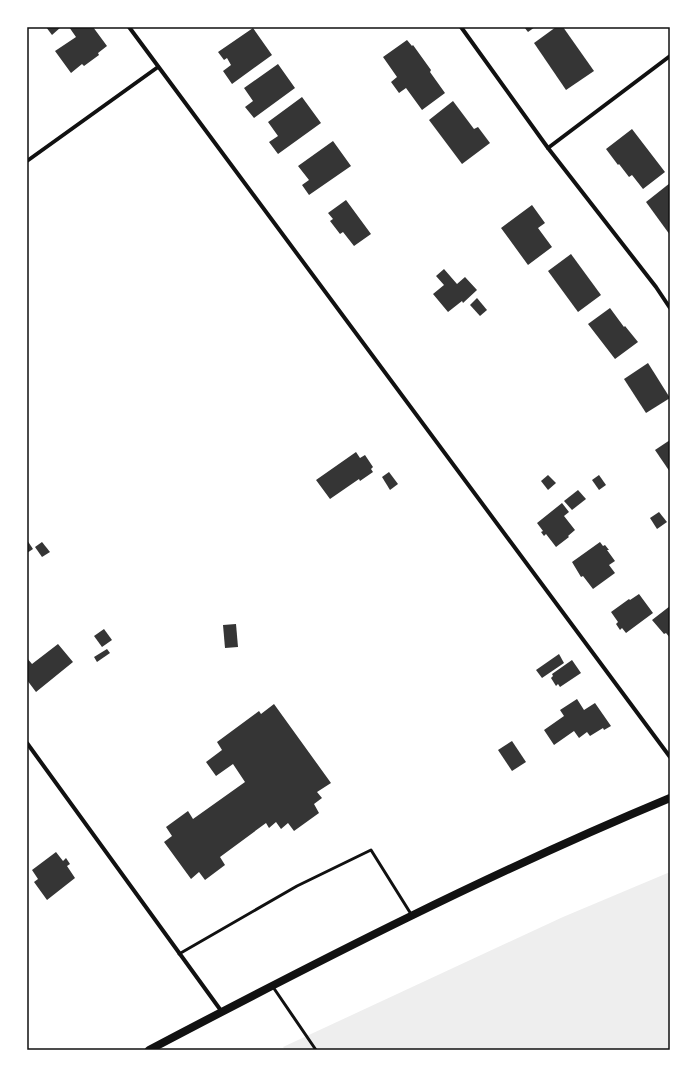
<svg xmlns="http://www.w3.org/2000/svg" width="697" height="1077" font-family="'Asap Condensed',sans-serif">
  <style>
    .green { fill: #eee }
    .building { fill: #353535 }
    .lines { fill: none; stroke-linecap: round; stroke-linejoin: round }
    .service { stroke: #111; stroke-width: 3 }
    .minor { stroke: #111; stroke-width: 4 }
    .secondary { stroke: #111; stroke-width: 8 }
    .neatline { fill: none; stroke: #111; stroke-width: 1.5 }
  </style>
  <rect width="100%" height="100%" fill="#fff"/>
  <polygon class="green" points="670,872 670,1050 285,1050 283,1047 563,917"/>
  <g class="building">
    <polygon points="46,27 61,27 52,35"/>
    <polygon points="69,27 93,27 107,46 98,53 99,55 84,66 82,64 71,73 55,51 76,37"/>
    <polygon points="524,27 535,27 528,32"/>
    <polygon points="556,27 563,27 594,71 566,90 534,43"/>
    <polygon points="253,28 272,55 232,84 223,71 231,65 227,58 224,60 218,52"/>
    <polygon points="407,40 412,46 413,45 431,70 430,72 445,93 422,110 406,88 399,93 391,82 397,77 383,57"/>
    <polygon points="278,64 295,88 254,118 245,107 253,101 244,88"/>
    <polygon points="302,97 321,123 278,154 269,142 278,136 268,122"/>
    <polygon points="453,101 474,129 478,127 490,143 462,164 429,120"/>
    <polygon points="632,129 665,172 643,189 632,175 629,177 619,164 618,165 606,149"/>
    <polygon points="333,141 351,166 309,195 302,185 309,180 298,166"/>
    <polygon points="670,183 670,235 646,202"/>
    <polygon points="346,200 371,234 354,246 343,232 340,234 330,221 333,219 328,213"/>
    <polygon points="532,205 545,223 538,228 552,247 528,265 501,228"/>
    <polygon points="571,254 601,295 578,312 548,271"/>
    <polygon points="444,269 457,284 465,277 477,290 463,303 462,301 448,312 433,294 444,285 436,276"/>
    <polygon points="477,298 487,310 480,316 470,305"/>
    <polygon points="610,308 624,327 625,326 638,342 615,359 588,324"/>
    <polygon points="648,363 670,398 646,413 624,379"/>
    <polygon points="670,440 670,472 655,450"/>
    <polygon points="356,452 360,458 365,455 373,467 371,469 373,472 360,481 359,479 330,499 316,480"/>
    <polygon points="389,472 398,484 390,490 382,477"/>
    <polygon points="548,475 556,483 548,490 541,481"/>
    <polygon points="599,475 606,485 599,490 592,480"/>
    <polygon points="578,490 586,499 572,510 564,501"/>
    <polygon points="562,503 569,512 564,516 575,530 568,536 569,537 556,547 546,534 544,536 541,532 543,531 537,523"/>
    <polygon points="659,512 667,522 657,529 650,518"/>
    <polygon points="27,540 33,549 27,553"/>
    <polygon points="42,542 50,552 42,557 35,547"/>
    <polygon points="600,542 603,546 605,545 609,550 607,550 615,561 609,565 615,573 593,589 583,576 581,577 572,562"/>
    <polygon points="639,594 653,613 626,633 622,628 620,630 616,624 618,622 611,612 629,599 630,600"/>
    <polygon points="670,606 670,638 666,633 664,634 652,620"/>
    <polygon points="236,624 238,647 225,648 223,625"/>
    <polygon points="104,629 112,640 102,647 94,636"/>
    <polygon points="58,644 73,662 36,692 27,680 27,658 32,664"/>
    <polygon points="107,649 110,653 97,662 94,657"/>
    <polygon points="559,654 564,663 542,678 536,670"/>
    <polygon points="572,660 581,673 560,687 558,684 556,686 551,678 553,676 552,674"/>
    <polygon points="577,699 584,710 595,703 611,726 604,730 603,728 590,736 587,732 579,738 574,731 554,745 544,730 564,716 560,710"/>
    <polygon points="274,704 331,783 317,792 322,798 314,804 319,813 294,831 288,823 281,829 276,822 269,828 266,823 220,857 225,865 205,880 199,872 191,879 164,842 172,836 166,827 188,811 193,819 245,782 233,764 216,776 206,762 222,750 217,742 259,711 261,714"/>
    <polygon points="512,741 526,762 512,771 498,750"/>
    <polygon points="56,852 63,861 66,858 70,864 67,866 75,878 47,900 34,882 38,879 32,870"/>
  </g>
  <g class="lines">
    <g class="service">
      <polyline points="179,954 297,886 371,850 411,914"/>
      <polyline points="273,987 316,1050"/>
    </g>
    <g class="minor">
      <polyline points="129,27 670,757"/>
      <polyline points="461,27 548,148 656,287 670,308"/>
      <polyline points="548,148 670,56"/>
      <polyline points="27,161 158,67"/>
      <polyline points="27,743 222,1012"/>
    </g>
    <path class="secondary" d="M149,1050C320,960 492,872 670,798"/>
  </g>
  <rect width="697" height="1077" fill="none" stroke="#ffffff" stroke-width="56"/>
  <rect x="28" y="28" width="641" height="1021" class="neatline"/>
</svg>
